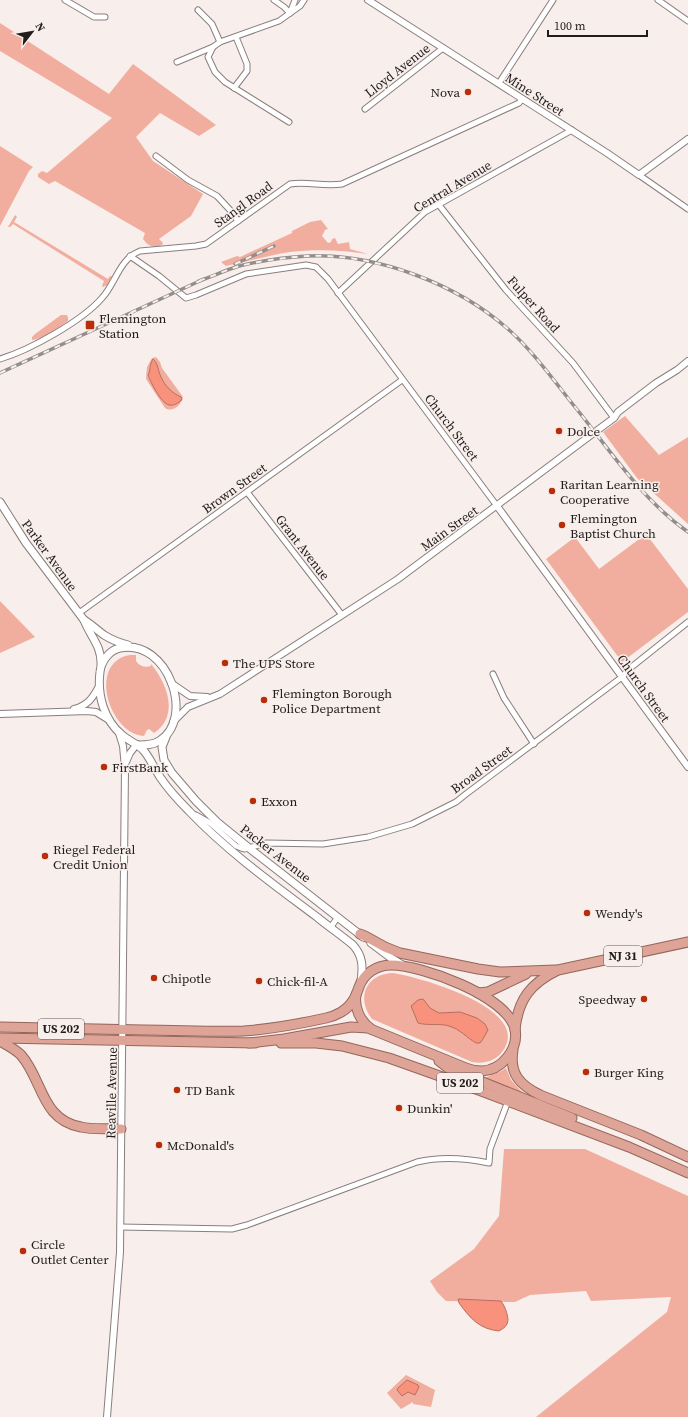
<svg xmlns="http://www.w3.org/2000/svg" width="688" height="1417" font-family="'Source Serif 4',serif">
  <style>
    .green { fill: #f1ae9e }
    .water { fill: #f8927c; stroke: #b76f5f }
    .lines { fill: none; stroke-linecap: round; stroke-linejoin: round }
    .minor-casing { stroke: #887f7d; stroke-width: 7 }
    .tertiary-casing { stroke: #887f7d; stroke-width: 8 }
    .secondary-casing { stroke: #887f7d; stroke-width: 9 }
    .trunk-casing { stroke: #95665b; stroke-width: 11 }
    .minor { stroke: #fff; stroke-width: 5 }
    .tertiary { stroke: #fff; stroke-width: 6 }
    .secondary { stroke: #fff; stroke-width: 7 }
    .trunk { stroke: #dea497; stroke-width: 9 }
    .rail-casing { stroke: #938d8b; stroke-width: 3.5 }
    .rail { stroke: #f8eeeb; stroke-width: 2; stroke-dasharray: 6; stroke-linecap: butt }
    .poi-dot { fill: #b82d0a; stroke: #f8eeeb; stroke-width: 1.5 }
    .labels { text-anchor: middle; stroke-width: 3; stroke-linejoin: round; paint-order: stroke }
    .shield { fill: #f8eeeb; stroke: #605b59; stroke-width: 1 }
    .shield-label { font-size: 12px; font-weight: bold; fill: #1f1c1b }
    .street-label { font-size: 13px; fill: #1f1c1b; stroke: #f8eeeb }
    .poi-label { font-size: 13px; fill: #1f1c1b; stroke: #f8eeeb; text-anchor: start }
  </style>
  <rect width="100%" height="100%" fill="#f8eeeb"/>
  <g class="green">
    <path d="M0,23L109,94L133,64L216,125L199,136L160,113L136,137L153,161L203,194L191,216L159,239L163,243L162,245C153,248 149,247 143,239L145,233L55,181L49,184L38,177V174L42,171L47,173L112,118L0,51Z"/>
    <polygon points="0,146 33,167 29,171 0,226"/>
    <polygon points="15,215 17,217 14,222 108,279 110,276 112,276 107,285 103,287 102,286 104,281 13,224 10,227 8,227"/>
    <path d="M321,220L328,229L325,230L322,236L328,243L331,242L332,239L335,238L338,244L349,242L350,249L368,254C342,250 316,249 290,252C269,255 247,262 226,266L221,262L237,256L240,257L292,233V231L310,222Z"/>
    <path d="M61,315H67L68,318V321C58,328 44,339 32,340V337L35,334Z"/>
    <path d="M156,357L160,362L162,368L183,397C181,405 173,413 165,408L146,379L147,367L152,358Z"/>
    <polygon points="625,416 659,455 688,437 688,524 637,478 603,432"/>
    <polygon points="646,534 688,589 688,612 622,662 546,559 575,537 599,569"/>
    <polygon points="0,601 35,637 0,653"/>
    <path d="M130,655H136V661C139,666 145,668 151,666V664C167,683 180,716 154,733L149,729L147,730L144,736C109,734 87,662 130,655Z"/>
    <path d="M393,973C419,977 535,1009 502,1052C494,1062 483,1064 472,1062L372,1019C356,999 365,974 393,973Z"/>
    <polygon points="506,1068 511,1080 523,1093 523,1095 484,1078 499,1072"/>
    <polygon points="504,1149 585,1149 688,1196 688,1417 536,1417 667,1312 671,1297 591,1301 586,1291 530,1295 515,1302 446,1301 437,1292 430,1281 474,1249 499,1216"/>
    <polygon points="406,1375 435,1390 431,1407 413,1404 413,1402 401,1409 387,1393"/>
  </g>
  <g class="water">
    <path d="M153,359C158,363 158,371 161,377C165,386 172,393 181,397L182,400C178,403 174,406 169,405C161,403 151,383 148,375C151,370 149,365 153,359Z"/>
    <path d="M423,999L430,1008L439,1013L460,1012L477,1018L485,1024L488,1030L483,1039L480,1043H476C467,1038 460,1029 449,1026C439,1023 428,1026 418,1023L411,1006L418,1000Z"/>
    <path d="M458,1299L501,1301C505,1306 510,1319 507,1324C505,1328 502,1329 499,1331C479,1329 470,1318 459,1303Z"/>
    <polygon points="407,1380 418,1385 419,1387 415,1395 408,1392 402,1396 397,1390 398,1388"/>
  </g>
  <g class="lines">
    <defs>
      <g id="minor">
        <polyline points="65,0 94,17 105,17"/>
        <polyline points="274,0 284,7 290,13"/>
        <polyline points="658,0 688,21"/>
        <polyline points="198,10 212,24 220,42"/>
        <polyline points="290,13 295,0"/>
        <polyline points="177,62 213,47"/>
        <polyline points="499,83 553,0"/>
        <polyline points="234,88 247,71 247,64 236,37"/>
        <polyline points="365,109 443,48"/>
        <polyline points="289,122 225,82 215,72 208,57 213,47 220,42 279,21 300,6 304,0"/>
        <polyline points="156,156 188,180 217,196 230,210 238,221"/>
        <polyline points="639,175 688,209"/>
        <polyline points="439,205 506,290 573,363 614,418"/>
        <polyline points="130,256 159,276 186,298 196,295 246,274 306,265 316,267 328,279 497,506"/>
        <polyline points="338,293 425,212 572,130"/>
        <path d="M0,359C30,350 82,321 102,298C116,283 119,259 140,251L196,246L206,244L290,184C307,181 324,187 342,184L519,103L522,99"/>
        <polyline points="247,492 342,615"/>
        <polyline points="79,613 402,380"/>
        <polyline points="493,674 504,698 534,744"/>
        <polyline points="196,815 210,823 236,846 241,848 245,849 266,843 323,844 368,837 412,824 456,802 466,794 622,677 629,669 688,622"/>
        <polyline points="330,928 338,917"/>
        <path d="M120,1227L232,1229L247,1225L417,1162C442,1156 465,1158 489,1163L490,1149L508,1101"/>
      </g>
      <g id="tertiary">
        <polyline points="368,0 607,153 639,175 688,139"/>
        <polyline points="497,506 688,767"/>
        <polyline points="171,683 190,696 207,697"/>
        <path d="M74,709C87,706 93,698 99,686"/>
        <polyline points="0,714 87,711 96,712 109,720"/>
        <polyline points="173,722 188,707 220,694 398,579 595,432 614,418 618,412 656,383 677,370 688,361"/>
        <polyline points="126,762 130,753 137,744"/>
        <polyline points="107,1417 120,1252 125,768 123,746 119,733"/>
      </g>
      <g id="secondary">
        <path d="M0,502L26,543L84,620C90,636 102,646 101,665"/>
        <path d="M84,620C91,624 97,630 104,635C112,640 120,643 128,645"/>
        <polyline points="166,737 162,747 164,760 172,773 196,801 217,822 249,848 363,937"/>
        <path d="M139,745C146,745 153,745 159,741C196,719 168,638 120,648C109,650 101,662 100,672C97,695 104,720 122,735C129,741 138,744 144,751C150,758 154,768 160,777C168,789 178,800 189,811C227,851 273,884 317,917C329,927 341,935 353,945C363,956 363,967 361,981"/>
        <polyline points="371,943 391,958 404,966"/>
      </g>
      <g id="trunk">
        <polyline points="360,934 365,936 385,947 400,953 478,969 500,972 555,970"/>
        <polyline points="478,993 488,992 526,974"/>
        <path d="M356,995C354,1008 360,1021 371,1029"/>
        <path d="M0,1027C48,1028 96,1029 144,1030C177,1030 211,1032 244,1031C271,1029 299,1024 326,1018C336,1016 347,1010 352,1002C356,997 357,992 359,987C364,973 377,965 391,965C422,965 507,996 515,1029C519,1049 502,1070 482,1071C476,1071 471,1070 466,1068L368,1028L351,1027L284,1039L249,1043"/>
        <path d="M515,1030C518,999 531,983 558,970L688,942"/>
        <polyline points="0,1038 255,1043"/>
        <path d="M0,1041C7,1045 15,1049 21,1055C43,1080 41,1120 81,1127C94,1130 108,1128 121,1129"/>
        <polyline points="281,1043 316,1043 342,1046 389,1058 476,1089 629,1147 688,1173"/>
        <path d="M513,1050C509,1074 520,1085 540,1095L641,1135L688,1157"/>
        <polyline points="439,1061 448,1068 572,1118"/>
      </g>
    </defs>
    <use href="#minor" class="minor-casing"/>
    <use href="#tertiary" class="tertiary-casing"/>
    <use href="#secondary" class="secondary-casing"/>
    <use href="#trunk" class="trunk-casing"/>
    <use href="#minor" class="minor"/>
    <use href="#tertiary" class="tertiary"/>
    <use href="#secondary" class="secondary"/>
    <use href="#trunk" class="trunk"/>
    <defs>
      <g id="rail">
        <polyline points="235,264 274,246"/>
        <path d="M199,281C213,276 226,270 239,266C260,261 287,257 308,256C376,253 457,284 508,329C532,350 555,382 575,407C610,450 642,500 688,532"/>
        <polyline points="0,373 204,279"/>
      </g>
    </defs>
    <use href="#rail" class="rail-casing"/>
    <use href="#rail" class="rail"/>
  </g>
  <g class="poi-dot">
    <circle cx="468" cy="92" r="4"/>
    <rect x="85" y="320" width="10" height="10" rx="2"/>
    <circle cx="559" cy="431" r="4"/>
    <circle cx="552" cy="491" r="4"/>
    <circle cx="562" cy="525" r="4"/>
    <circle cx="225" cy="663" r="4"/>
    <circle cx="264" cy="700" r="4"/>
    <circle cx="104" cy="767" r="4"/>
    <circle cx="253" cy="801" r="4"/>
    <circle cx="45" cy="856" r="4"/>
    <circle cx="587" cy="913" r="4"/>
    <circle cx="154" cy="978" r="4"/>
    <circle cx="259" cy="981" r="4"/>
    <circle cx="644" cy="999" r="4"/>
    <circle cx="586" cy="1072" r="4"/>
    <circle cx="177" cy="1090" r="4"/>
    <circle cx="399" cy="1108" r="4"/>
    <circle cx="159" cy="1145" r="4"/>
    <circle cx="23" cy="1251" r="4"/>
  </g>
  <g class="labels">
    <g class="shield">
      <rect x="604" y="946" width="38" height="20" rx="3"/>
      <rect x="38" y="1019" width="46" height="20" rx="3"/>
      <rect x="437" y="1073" width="46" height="20" rx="3"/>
    </g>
    <g class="shield-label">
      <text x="623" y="960">NJ 31</text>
      <text x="61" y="1033">US 202</text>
      <text x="460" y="1087">US 202</text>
    </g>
    <g class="street-label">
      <text transform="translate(397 70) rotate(-38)" y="5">Lloyd Avenue</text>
      <text transform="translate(535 94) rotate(33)" y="5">Mine Street</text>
      <text transform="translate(452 186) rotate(-31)" y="5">Central Avenue</text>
      <text transform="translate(243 204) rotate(-36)" y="5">Stangl Road</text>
      <text transform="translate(534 304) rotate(48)" y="5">Fulper Road</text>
      <text transform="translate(452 427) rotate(53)" y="5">Church Street</text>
      <text transform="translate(234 488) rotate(-36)" y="5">Brown Street</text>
      <text transform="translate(449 528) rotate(-36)" y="5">Main Street</text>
      <text transform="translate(303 547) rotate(52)" y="5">Grant Avenue</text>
      <text transform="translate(50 555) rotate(54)" y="5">Parker Avenue</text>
      <text transform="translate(644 688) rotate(54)" y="5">Church Street</text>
      <text transform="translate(481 769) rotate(-36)" y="5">Broad Street</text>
      <text transform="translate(276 853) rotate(38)" y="5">Packer Avenue</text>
      <text transform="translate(111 1093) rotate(-89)" y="5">Reaville Avenue</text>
    </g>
    <g class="poi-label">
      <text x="460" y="97" text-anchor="end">Nova</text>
      <text x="99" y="323">Flemington<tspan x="99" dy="15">Station</tspan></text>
      <text x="567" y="436">Dolce</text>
      <text x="560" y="489">Raritan Learning<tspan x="560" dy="15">Cooperative</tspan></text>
      <text x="570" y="523">Flemington<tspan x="570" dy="15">Baptist Church</tspan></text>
      <text x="233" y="668">The UPS Store</text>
      <text x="272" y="698">Flemington Borough<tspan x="272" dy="15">Police Department</tspan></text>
      <text x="112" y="772">FirstBank</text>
      <text x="261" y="806">Exxon</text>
      <text x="53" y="854">Riegel Federal<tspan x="53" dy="15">Credit Union</tspan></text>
      <text x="595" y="918">Wendy's</text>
      <text x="162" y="983">Chipotle</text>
      <text x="267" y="986">Chick-fil-A</text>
      <text x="636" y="1004" text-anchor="end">Speedway</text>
      <text x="594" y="1077">Burger King</text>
      <text x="185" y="1095">TD Bank</text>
      <text x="407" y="1113">Dunkin'</text>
      <text x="167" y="1150">McDonald's</text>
      <text x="31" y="1249">Circle<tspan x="31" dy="15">Outlet Center</tspan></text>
    </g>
  </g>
  <g transform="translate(32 32) rotate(59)" stroke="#f8eeeb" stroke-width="3" paint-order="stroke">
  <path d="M0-3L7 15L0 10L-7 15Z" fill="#1f1c1b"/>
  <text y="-6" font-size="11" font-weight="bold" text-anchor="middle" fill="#1f1c1b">N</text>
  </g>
  <path d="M548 30v6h99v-6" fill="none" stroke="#1f1c1b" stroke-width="2"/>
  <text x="554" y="30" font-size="12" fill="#1f1c1b" stroke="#f8eeeb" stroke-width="3" paint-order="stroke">100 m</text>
</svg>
